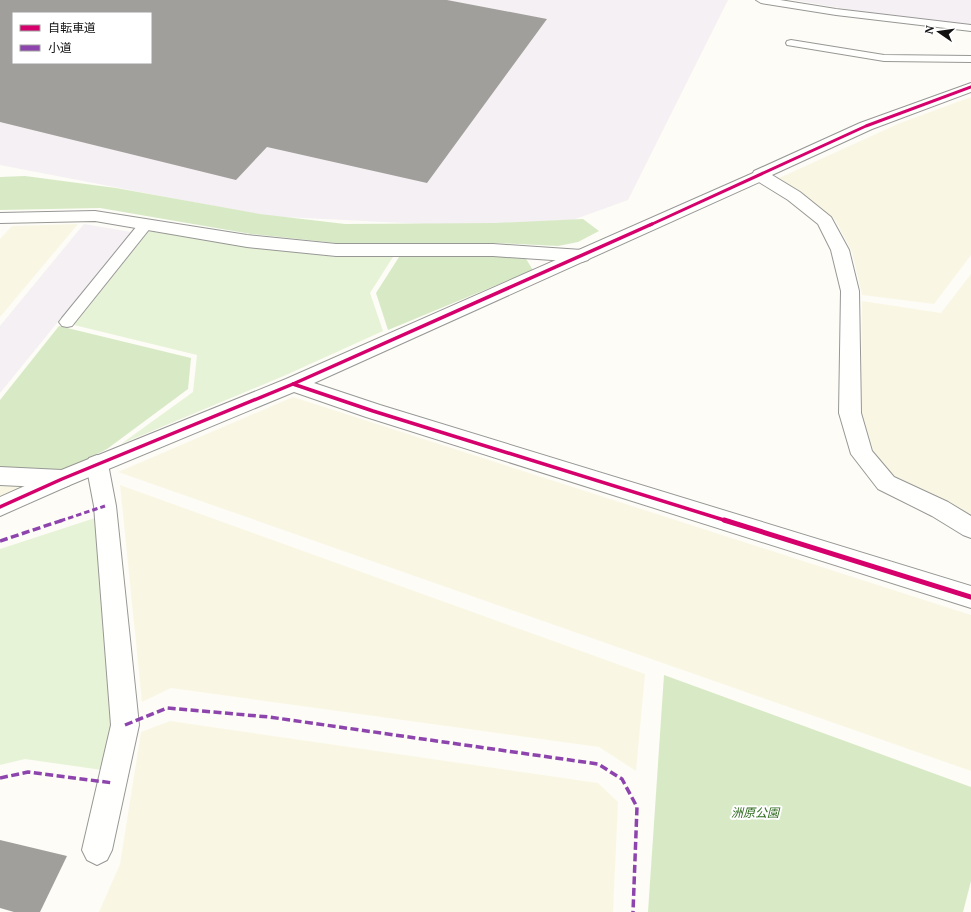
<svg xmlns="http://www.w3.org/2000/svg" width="971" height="912" font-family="'PT Serif','Noto Sans JP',serif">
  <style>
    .industrial { fill: #f5f0f3; fill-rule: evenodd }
    .farmland { fill: #f9f7e4 }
    .green { fill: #e7f3d7 }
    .forest { fill: #d8eac5 }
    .building { fill: #a19f9c; fill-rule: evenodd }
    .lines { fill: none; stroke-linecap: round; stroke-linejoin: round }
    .service-casing { stroke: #979795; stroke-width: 2 }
    .minor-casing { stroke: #979795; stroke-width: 2 }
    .tertiary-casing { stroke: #979795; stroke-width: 2 }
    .service { fill: #fffffe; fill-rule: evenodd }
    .minor { fill: #fffffe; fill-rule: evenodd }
    .tertiary { fill: #fffffe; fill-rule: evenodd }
    .quiet-far1 { stroke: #8e44ad; stroke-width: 3; stroke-dasharray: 5.5 3; stroke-linecap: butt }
    .quiet { stroke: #8e44ad; stroke-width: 3.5; stroke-dasharray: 8 3.5; stroke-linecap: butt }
    .cycleway-far2-casing { stroke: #fff; stroke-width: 4.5 }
    .cycleway-far1-casing { stroke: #fff; stroke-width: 6 }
    .cycleway-casing { stroke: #fff; stroke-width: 8 }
    .cycleway-far2 { stroke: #d6006c; stroke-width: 3 }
    .cycleway-far1 { stroke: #d6006c; stroke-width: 3.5 }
    .cycleway { stroke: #d6006c; stroke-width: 5 }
    .labels { text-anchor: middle; stroke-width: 4; stroke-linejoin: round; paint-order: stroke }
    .near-park-label { font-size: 12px; font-style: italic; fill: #2f6b1f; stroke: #fff }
  </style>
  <rect width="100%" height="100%" fill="#fdfcf7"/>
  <g class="industrial">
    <path d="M0,0H728L628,200L545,230L265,216L0,165ZM13,13H151V63H13Z"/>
    <polygon points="793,0 971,0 971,30"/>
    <polygon points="84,224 131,232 0,393 0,326"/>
  </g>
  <g class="farmland">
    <polygon points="971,97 971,255 934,304 862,295 852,252 835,220 804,195 779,178 900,123"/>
    <polygon points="78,224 0,317 0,239 12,226"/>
    <polygon points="971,274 971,518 895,479 875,455 861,414 862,301 941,313"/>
    <polygon points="293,397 971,615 971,771 118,472"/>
    <polygon points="0,484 27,485 0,497"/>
    <polygon points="120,485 645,674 636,771 599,747 171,688 142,702"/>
    <polygon points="170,721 598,783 618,802 613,912 99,912 120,864 141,732"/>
  </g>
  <g class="green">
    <polygon points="149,231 243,246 337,257 393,257 370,293 383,331 286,375 121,444 193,392 197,355 74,325"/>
    <polygon points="95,518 114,723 102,770 25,759 0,765 0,549"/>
  </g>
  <g class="forest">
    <polygon points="25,176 116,188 260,214 345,224 495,223 583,219 599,231 578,242 558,246 495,243 336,243 251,234 100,208 0,210 0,177"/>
    <polygon points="494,256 526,259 533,270 388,330 376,293 399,257"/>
    <polygon points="59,326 191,358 188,389 107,449 61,472 0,468 0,400"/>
    <polygon points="664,675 971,787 971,881 963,912 648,912"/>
  </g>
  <g class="building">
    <path d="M0,0H447L547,19L427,183L267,147L236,180L0,122ZM13,13H151V63H13Z"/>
    <polygon points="0,840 67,856 40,912 14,912 0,908"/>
  </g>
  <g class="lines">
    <defs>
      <g id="service">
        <polygon points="756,0 780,0 836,9 971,25 971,31 836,15 761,3"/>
        <polygon points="791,40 884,55 971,56 971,62 884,61 787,45 786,43 787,41"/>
        <polygon points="146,220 151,221 153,224 151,227 72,326 67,327 62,326 59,322 62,318 141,221"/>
      </g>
      <g id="minor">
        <polygon points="971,83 971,92 872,129 772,175 800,192 831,217 849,250 859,291 861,413 872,451 894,477 948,502 971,516 971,538 963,535 932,516 878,489 851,454 839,413 841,291 831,250 818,224 788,200 754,179 752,175 754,171 860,123"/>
        <polygon points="95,211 247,235 336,244 493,244 582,250 588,252 591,256 588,260 582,262 493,256 336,256 247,247 95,221 0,223 0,213"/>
        <polygon points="97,455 105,458 108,464 116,506 139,725 112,850 107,860 97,865 87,860 82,850 111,725 94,506 86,464 89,458"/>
        <polygon points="0,467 62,470 70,473 73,479 70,485 62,488 0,485"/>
      </g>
      <polygon id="tertiary" points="760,170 766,171 768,175 766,179 314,383 380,405 971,586 971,608 366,417 294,392 70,485 0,516 0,497 54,473 286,379"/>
    </defs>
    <use href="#service" class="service-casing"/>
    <use href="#minor" class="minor-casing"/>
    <use href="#tertiary" class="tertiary-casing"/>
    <use href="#service" class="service"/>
    <use href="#minor" class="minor"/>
    <use href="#tertiary" class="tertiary"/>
    <polyline class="quiet-far1" points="60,521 105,506"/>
    <g class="quiet">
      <polyline points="0,541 63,520"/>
      <polyline points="125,725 167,708 269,717 598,764 622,779 637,807 633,912"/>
      <polyline points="0,778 28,772 113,783"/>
    </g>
    <defs>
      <polyline id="cycleway-far2" points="650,225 866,126 971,87"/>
      <g id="cycleway-far1">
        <polyline points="293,384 373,411 727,521"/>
        <polyline points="0,507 62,479 293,384 652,224"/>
      </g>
      <polyline id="cycleway" points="724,520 971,597"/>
    </defs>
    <use href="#cycleway-far2" class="cycleway-far2-casing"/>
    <use href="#cycleway-far1" class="cycleway-far1-casing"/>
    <use href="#cycleway" class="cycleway-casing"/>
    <use href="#cycleway-far2" class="cycleway-far2"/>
    <use href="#cycleway-far1" class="cycleway-far1"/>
    <use href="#cycleway" class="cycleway"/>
  </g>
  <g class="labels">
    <g class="near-park-label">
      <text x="755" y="817">洲原公園</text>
    </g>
  </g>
  <rect x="12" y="12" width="140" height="52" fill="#ffffff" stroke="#a0a0a0"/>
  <rect x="20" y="25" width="20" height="6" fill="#d6006c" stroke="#a0a0a0"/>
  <text x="48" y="32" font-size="12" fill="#111111">自転車道</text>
  <rect x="20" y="45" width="20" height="6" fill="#8e44ad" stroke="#a0a0a0"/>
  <text x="48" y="52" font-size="12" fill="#111111">小道</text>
  <g transform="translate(939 32) rotate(283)" stroke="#ffffff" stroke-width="3" paint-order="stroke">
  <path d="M0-3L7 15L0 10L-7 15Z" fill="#111111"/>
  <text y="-6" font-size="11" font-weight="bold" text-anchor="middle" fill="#111111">N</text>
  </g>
</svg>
